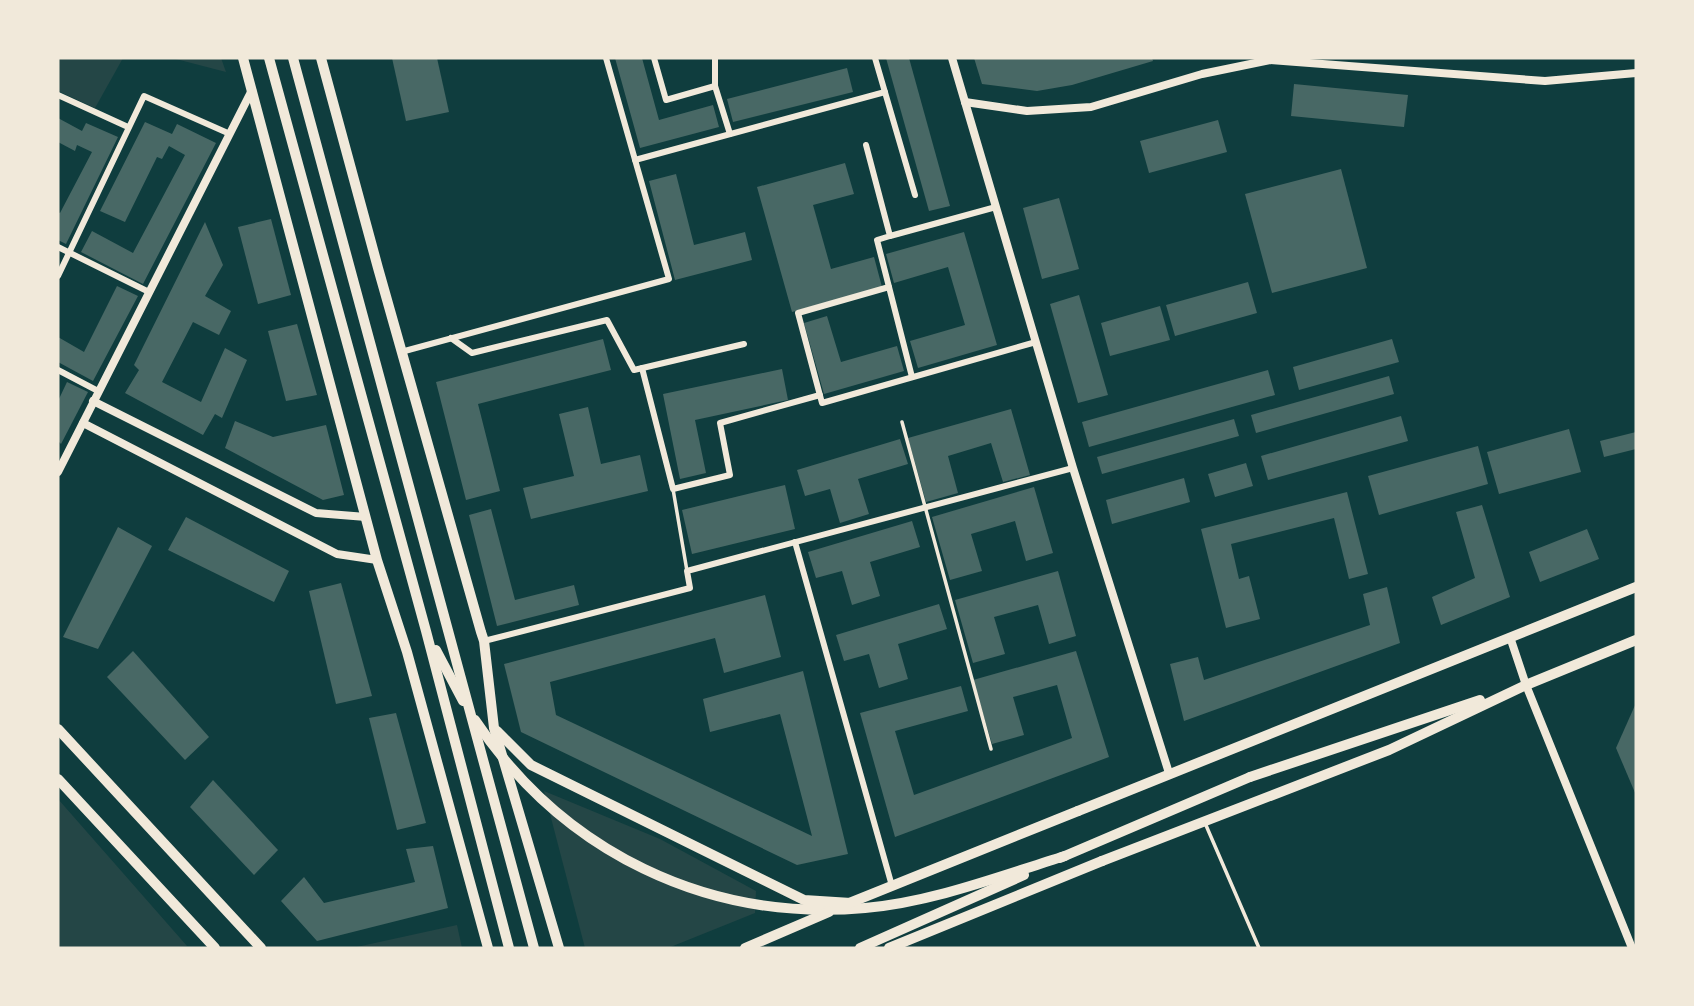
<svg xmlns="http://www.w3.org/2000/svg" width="1694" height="1006" font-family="'Roboto Serif',serif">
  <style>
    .green { fill: #244646 }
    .building { fill: #486865 }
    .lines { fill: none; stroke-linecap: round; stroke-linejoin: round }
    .service { stroke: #f1e9da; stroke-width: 3.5 }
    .minor { stroke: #f1e9da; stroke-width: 6 }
    .tertiary { stroke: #f1e9da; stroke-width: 8 }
    .primary { stroke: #f1e9da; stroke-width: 10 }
    .trunk { stroke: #f1e9da; stroke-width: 10 }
  </style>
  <rect width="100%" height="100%" fill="#0f3d3e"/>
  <g class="green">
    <polygon points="58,58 123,58 95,108 58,91"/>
    <polygon points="172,58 221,58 226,72"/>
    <polygon points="544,791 660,839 756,891 755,913 668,948 585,948"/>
    <polygon points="58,799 187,946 188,946 171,948 58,948"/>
    <polygon points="457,925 462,948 352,948"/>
  </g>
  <g class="building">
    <polygon points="392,58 437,58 449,112 406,121"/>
    <polygon points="615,58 642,58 659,120 713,105 719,127 640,148"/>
    <polygon points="886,58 909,58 950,206 929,211"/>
    <polygon points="974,58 1152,58 1153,61 1072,85 1037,91 982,84"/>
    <polygon points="847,68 853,92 733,122 727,99"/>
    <polygon points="1294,84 1408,95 1404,127 1291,116"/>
    <polygon points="58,118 82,131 86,123 118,137 66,244 58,240 58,212 60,213 92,152 77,145 75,151 58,142"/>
    <polygon points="1218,120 1227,152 1149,173 1140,141"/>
    <polygon points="145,122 172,134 177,124 216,143 143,284 81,252 92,231 133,253 185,155 169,146 162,159 157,157 125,222 100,211"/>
    <polygon points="845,163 854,194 813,205 831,269 874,257 882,287 792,312 757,187"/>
    <polygon points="1341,169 1367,268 1272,293 1245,194"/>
    <polygon points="676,174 694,245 745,232 752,260 675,280 649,181"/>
    <polygon points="1059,198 1079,269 1042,279 1023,208"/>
    <polygon points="271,219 291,295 258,304 238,227"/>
    <polygon points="205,222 223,265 205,296 231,311 219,335 193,322 162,382 201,402 225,348 247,360 222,418 215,414 203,435 125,393 139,370 134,365"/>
    <polygon points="964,232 997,345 918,368 910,341 965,325 948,267 894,283 886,254"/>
    <polygon points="1248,282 1257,313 1175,336 1166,305"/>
    <polygon points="117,286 138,296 93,381 58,362 58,337 84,352"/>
    <polygon points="1079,295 1108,395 1078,403 1050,304"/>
    <polygon points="1160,306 1170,340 1110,356 1101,323"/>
    <polygon points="827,316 841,362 897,346 904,371 824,394 804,323"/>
    <polygon points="297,324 317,395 286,401 268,331"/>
    <polygon points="603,339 611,370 478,404 500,491 466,500 436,382"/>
    <polygon points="1392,339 1399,362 1299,390 1293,367"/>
    <polygon points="782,369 788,400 695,420 706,473 680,479 663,394"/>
    <polygon points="1268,370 1275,395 1089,447 1082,422"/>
    <polygon points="1389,376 1394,394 1256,433 1251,415"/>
    <polygon points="67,382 88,392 61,444 58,441 58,401"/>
    <polygon points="588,407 601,464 640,455 648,491 531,519 523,488 574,476 559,414"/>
    <polygon points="1011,409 1030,475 1003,482 991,443 948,456 958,493 926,502 908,438"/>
    <polygon points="1401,416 1408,441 1268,480 1261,456"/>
    <polygon points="1234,419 1239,436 1102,474 1097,457"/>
    <polygon points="235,421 273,437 326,425 344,495 323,500 225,448"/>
    <polygon points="1569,429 1581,472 1499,494 1487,452"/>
    <polygon points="1636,432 1636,449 1604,457 1600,441"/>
    <polygon points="900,439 908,464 858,479 869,514 840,523 830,489 805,496 797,470"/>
    <polygon points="1478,446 1488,484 1379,515 1368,476"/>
    <polygon points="1246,463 1253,486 1215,497 1208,474"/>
    <polygon points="1184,478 1190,502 1112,524 1106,500"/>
    <polygon points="785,485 795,529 692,554 682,510"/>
    <polygon points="1034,487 1053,553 1026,561 1015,521 971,534 982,571 950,580 932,517"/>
    <polygon points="1347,492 1368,574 1349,579 1334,518 1231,544 1239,579 1249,576 1260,619 1226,628 1201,529"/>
    <polygon points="1482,505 1510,597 1441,625 1432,597 1475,578 1456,512"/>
    <polygon points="491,509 515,600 574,585 579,605 497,626 469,515"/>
    <polygon points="186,517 289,571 274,602 168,550"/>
    <polygon points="912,521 920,547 870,562 880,596 852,605 842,571 816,578 808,552"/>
    <polygon points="118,527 152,546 98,649 63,637"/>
    <polygon points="1587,529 1599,559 1540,582 1529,552"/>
    <polygon points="1058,571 1076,636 1049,644 1038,605 994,617 1005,654 973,663 955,600"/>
    <polygon points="341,583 372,696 336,704 309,591"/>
    <polygon points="1387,587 1400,643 1184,721 1170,664 1198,657 1204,680 1370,625 1363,594"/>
    <polygon points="765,595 781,657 724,673 715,638 550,682 556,715 812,836 780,714 710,732 703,699 803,671 848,854 797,865 521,732 504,664"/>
    <polygon points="939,604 947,629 898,644 908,679 879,688 869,654 844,661 836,635"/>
    <polygon points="133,651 209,737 185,760 107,677"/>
    <polygon points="1076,651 1109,757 895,837 860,713 961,686 968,711 895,731 914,795 1072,738 1057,685 1013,697 1024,735 992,744 973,680"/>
    <polygon points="1636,703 1636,795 1616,748"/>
    <polygon points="396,713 426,823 397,830 369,718"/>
    <polygon points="213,780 278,850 254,875 190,807"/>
    <polygon points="433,846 448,908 317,941 281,901 304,877 324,903 415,882 406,849"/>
  </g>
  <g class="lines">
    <g class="service">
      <polyline points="902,422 991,749"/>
      <polyline points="673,489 687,571"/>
      <polyline points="1205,823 1259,948"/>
    </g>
    <g class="minor">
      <polyline points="654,58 666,100 715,86"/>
      <polyline points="715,58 715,86 730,134"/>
      <polyline points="875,58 915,195"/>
      <polyline points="58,95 128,127"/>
      <polyline points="866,145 890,236 877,240 912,377"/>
      <polyline points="635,160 885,92"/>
      <polyline points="890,236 996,207"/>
      <polyline points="58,247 149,292"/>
      <polyline points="58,276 144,96 230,134"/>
      <polyline points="889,287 798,313 822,403 1036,342"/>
      <polyline points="451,338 472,353 607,320 634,370 744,344"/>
      <polyline points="401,352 669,279 606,58"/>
      <polyline points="642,368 673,489 730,475 720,423 820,395"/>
      <polyline points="58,370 98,391"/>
      <polyline points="795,542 892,886"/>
      <polyline points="484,641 690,588 687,571 1073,468"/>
    </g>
    <g class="tertiary">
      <polyline points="952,58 1073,468 1169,773"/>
      <polyline points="965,102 1027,111 1091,107 1202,74 1270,60 1545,81 1636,73"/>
      <polyline points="93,401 316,513 366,517"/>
      <polyline points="83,423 337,554 377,560"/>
      <polyline points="58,472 252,90"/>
      <polyline points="1510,637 1526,685 1632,948"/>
    </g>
    <g class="primary">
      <polyline points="1250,777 1480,700"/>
      <polyline points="1078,811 1636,587"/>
      <polyline points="1102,861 1389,750 1526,685 1636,640"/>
    </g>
    <g class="trunk">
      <polyline points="243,58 377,560 407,652 488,948"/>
      <polyline points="269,58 426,631 509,948"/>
      <polyline points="293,58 534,948"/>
      <polyline points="321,58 378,268 481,632 484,641 494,728 559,948"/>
      <polyline points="436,650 463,701"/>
      <path d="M475,720C563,852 707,922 865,908C933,902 1000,876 1065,856"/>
      <polyline points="58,729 261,948"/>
      <polyline points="497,731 531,765 804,900 851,903"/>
      <polyline points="58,779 215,948"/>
      <polyline points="1060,858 1250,777"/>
      <polyline points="847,904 1078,811"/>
      <polyline points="745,948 829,912"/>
      <polyline points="860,948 1024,875"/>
      <polyline points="889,948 1102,861"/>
    </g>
  </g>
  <rect width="1694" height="1006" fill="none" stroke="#f1e9da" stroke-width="119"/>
</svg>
